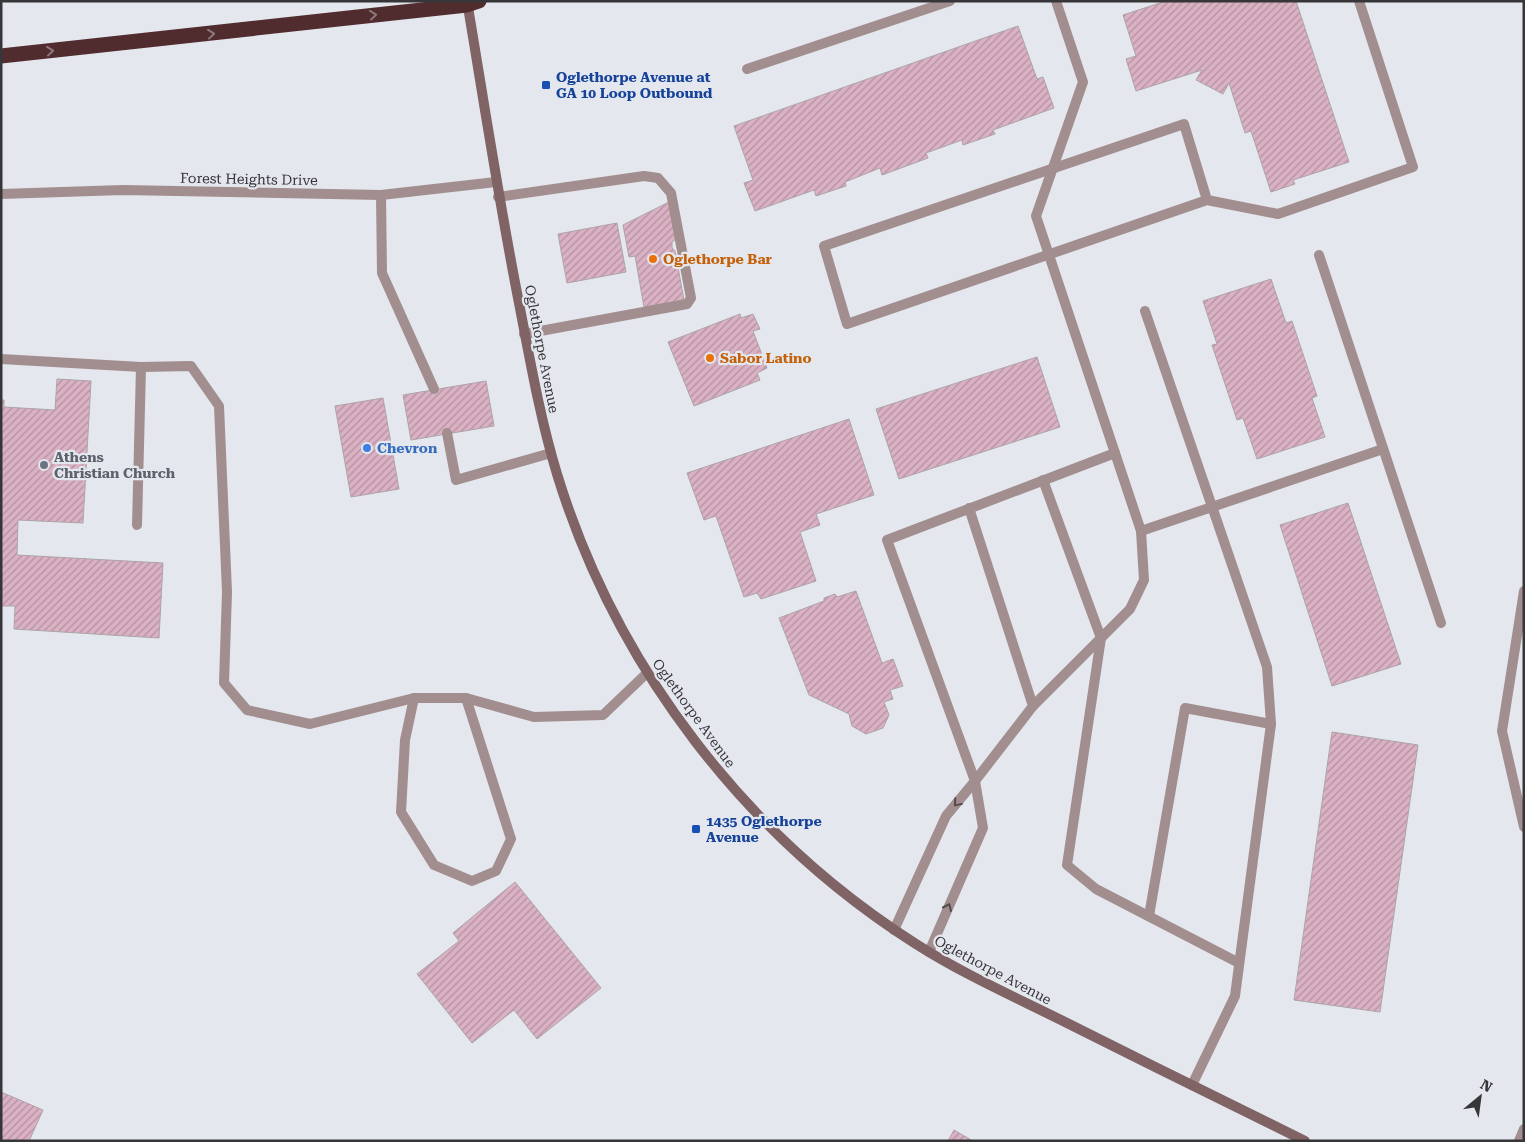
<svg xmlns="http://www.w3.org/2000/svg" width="1525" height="1142" font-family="'Roboto Serif',serif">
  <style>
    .building { fill: url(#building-hatch); stroke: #aca4a7 }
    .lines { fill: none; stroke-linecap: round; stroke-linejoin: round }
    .service { stroke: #a28e8e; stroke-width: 10 }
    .minor { stroke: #a28e8e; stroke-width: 10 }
    .secondary { stroke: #806364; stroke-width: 10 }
    .motorway { stroke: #512c2f; stroke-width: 15 }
    .oneway { stroke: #8c777b }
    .oneway2 { stroke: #514c4e }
    .transit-dot { fill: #1a4fb4; stroke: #e4e7ee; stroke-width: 2 }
    .food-dot { fill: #e8710a; stroke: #e4e7ee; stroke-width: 2 }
    .shop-dot { fill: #3f7fe0; stroke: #e4e7ee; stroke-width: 2 }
    .worship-dot { fill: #6b7280; stroke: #e4e7ee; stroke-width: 2 }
    .labels { text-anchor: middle; stroke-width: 4.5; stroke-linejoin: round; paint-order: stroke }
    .transit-label { font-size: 14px; font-weight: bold; fill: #164399; stroke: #e4e7ee; text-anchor: start }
    .street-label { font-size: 14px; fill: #363639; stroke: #e4e7ee }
    .food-label { font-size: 14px; font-weight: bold; fill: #c56008; stroke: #e4e7ee; text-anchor: start }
    .shop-label { font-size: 14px; font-weight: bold; fill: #366cbe; stroke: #e4e7ee; text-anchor: start }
    .worship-label { font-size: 14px; font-weight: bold; fill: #5b616d; stroke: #e4e7ee; text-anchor: start }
  </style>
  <defs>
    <pattern id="building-hatch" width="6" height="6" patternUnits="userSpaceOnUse" patternTransform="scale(1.25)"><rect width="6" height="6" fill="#dbb1c4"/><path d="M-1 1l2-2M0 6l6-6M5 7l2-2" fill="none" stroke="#b291a0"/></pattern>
  </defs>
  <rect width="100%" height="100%" fill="#e4e7ee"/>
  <g class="building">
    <polygon points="1166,1 1296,1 1349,162 1293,180 1295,184 1271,192 1251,131 1245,133 1229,83 1223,94 1196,80 1202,70 1136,91 1126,59 1136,56 1123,15"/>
    <polygon points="1018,26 1037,79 1043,77 1054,108 993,130 995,134 963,145 962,140 926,153 928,158 882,175 880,168 845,182 846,186 816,196 814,190 755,211 744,183 753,180 734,126"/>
    <polygon points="669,202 676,239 672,242 672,248 675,251 684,300 644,307 635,256 629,257 623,225"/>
    <polygon points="617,223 626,272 567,283 558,234"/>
    <polygon points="1271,279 1286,323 1292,321 1317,396 1312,398 1325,437 1257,459 1243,418 1237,420 1212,345 1217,344 1203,301"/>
    <polygon points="740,314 741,318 753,314 760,329 753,331 767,368 757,373 760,380 694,406 668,342"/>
    <polygon points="1037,357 1060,427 899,479 876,409"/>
    <polygon points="57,379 91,381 83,523 18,520 17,555 163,563 159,638 14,629 15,606 1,606 1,400 4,400 4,407 55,410"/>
    <polygon points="486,381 494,426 411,440 403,395"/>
    <polygon points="383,398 399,489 351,497 335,406"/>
    <polygon points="849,419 874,495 816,514 820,525 800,532 816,581 761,599 757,593 744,597 716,516 704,520 687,473"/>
    <polygon points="1348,503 1401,664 1332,686 1280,525"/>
    <polygon points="856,591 882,663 893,659 903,686 890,690 893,699 884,702 889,715 883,728 866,734 852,726 849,714 809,695 779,618 824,601 824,598 835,594 837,597"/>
    <polygon points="1332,732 1418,745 1380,1012 1294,1000"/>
    <polygon points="515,882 601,988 537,1039 514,1010 472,1043 417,974 459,941 453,933"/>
    <polygon points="1,1092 43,1110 29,1141 1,1141"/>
    <polygon points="954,1130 973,1141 948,1141"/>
  </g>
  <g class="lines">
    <g class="service">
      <polyline points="1056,1 1083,82 1036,216 1141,531 1383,449"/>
      <polyline points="747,69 950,1"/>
      <polyline points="381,195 382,273 434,389"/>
      <polyline points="498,197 644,176 658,178 671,193 691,298 687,304 524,334"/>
      <polyline points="1207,200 1184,124 824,246 847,324 1207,200 1278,214 1413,167 1359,1"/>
      <polyline points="1319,255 1441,623"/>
      <polyline points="1145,311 1267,667 1271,724 1235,996 1192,1085"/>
      <polyline points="1,359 141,367 137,525"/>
      <polyline points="141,367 191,366 219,406 227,592 224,683 247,710 310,724 414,698 466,698 534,717 603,715 647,673"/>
      <polyline points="447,433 456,480 551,453"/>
      <polyline points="1043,480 1101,638 1067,865 1096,889 1239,963"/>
      <polyline points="969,508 1033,706 975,781 887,540 1115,453"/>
      <polyline points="1524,591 1502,731 1524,827"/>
      <polyline points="414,698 405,740 401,812 434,865 472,881 496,871 511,839 466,698"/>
      <polyline points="1033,706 1130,609 1144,580 1141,531"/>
      <polyline points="1149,916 1185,708 1271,724"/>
      <polyline points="894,930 946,816 975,781 983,828 929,952"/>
      <polyline points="1519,1141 1524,1129"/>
    </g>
    <polyline class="minor" points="1,194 123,190 381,195 496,182"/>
    <path class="secondary" d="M467,1C484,102 499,202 519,303C530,360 540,418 557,474C616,667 746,836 916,944C963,974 1015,997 1065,1022C1145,1062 1224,1101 1305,1141"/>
    <polyline class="motorway" points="1,56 467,5 479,1"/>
  </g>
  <defs><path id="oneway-chevron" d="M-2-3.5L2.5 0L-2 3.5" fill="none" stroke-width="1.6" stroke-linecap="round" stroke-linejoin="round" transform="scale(1.25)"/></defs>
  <g class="oneway">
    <use href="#oneway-chevron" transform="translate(373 15) rotate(-6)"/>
    <use href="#oneway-chevron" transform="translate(211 34) rotate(-6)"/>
    <use href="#oneway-chevron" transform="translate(50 51) rotate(-6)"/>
  </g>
  <g class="oneway2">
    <use href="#oneway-chevron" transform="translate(957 803) rotate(130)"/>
    <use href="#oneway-chevron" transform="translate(948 907) rotate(-66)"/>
  </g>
  <g class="transit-dot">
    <rect x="541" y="80" width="10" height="10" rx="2.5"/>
    <rect x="691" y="824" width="10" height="10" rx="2.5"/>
  </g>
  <g class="food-dot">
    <circle cx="653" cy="259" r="5"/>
    <circle cx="710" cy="358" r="5"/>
  </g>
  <circle class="shop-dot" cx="367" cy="448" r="5"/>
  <circle class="worship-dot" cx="44" cy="465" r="5"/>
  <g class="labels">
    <g class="transit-label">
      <text x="556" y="82">Oglethorpe Avenue at<tspan x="556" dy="16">GA 10 Loop Outbound</tspan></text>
      <text x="706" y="826">1435 Oglethorpe<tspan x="706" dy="16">Avenue</tspan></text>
    </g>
    <g class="street-label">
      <text transform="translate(249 179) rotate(1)" y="5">Forest Heights Drive</text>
      <text transform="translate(542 349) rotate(79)" y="5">Oglethorpe Avenue</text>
      <text transform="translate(694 713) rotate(54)" y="5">Oglethorpe Avenue</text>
      <text transform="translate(993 970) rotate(28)" y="5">Oglethorpe Avenue</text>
    </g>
    <g class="food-label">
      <text x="663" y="264">Oglethorpe Bar</text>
      <text x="720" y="363">Sabor Latino</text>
    </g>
    <g class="shop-label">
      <text x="377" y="453">Chevron</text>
    </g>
    <g class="worship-label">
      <text x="54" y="462">Athens<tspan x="54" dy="16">Christian Church</tspan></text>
    </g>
  </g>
  <rect width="1525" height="1142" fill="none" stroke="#363639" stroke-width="5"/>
  <g transform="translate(1480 1097) rotate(29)" stroke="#e4e7ee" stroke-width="4" paint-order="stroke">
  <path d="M0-4L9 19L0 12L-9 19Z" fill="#363639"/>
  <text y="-8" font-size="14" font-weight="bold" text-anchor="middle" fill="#363639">N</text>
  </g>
</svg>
